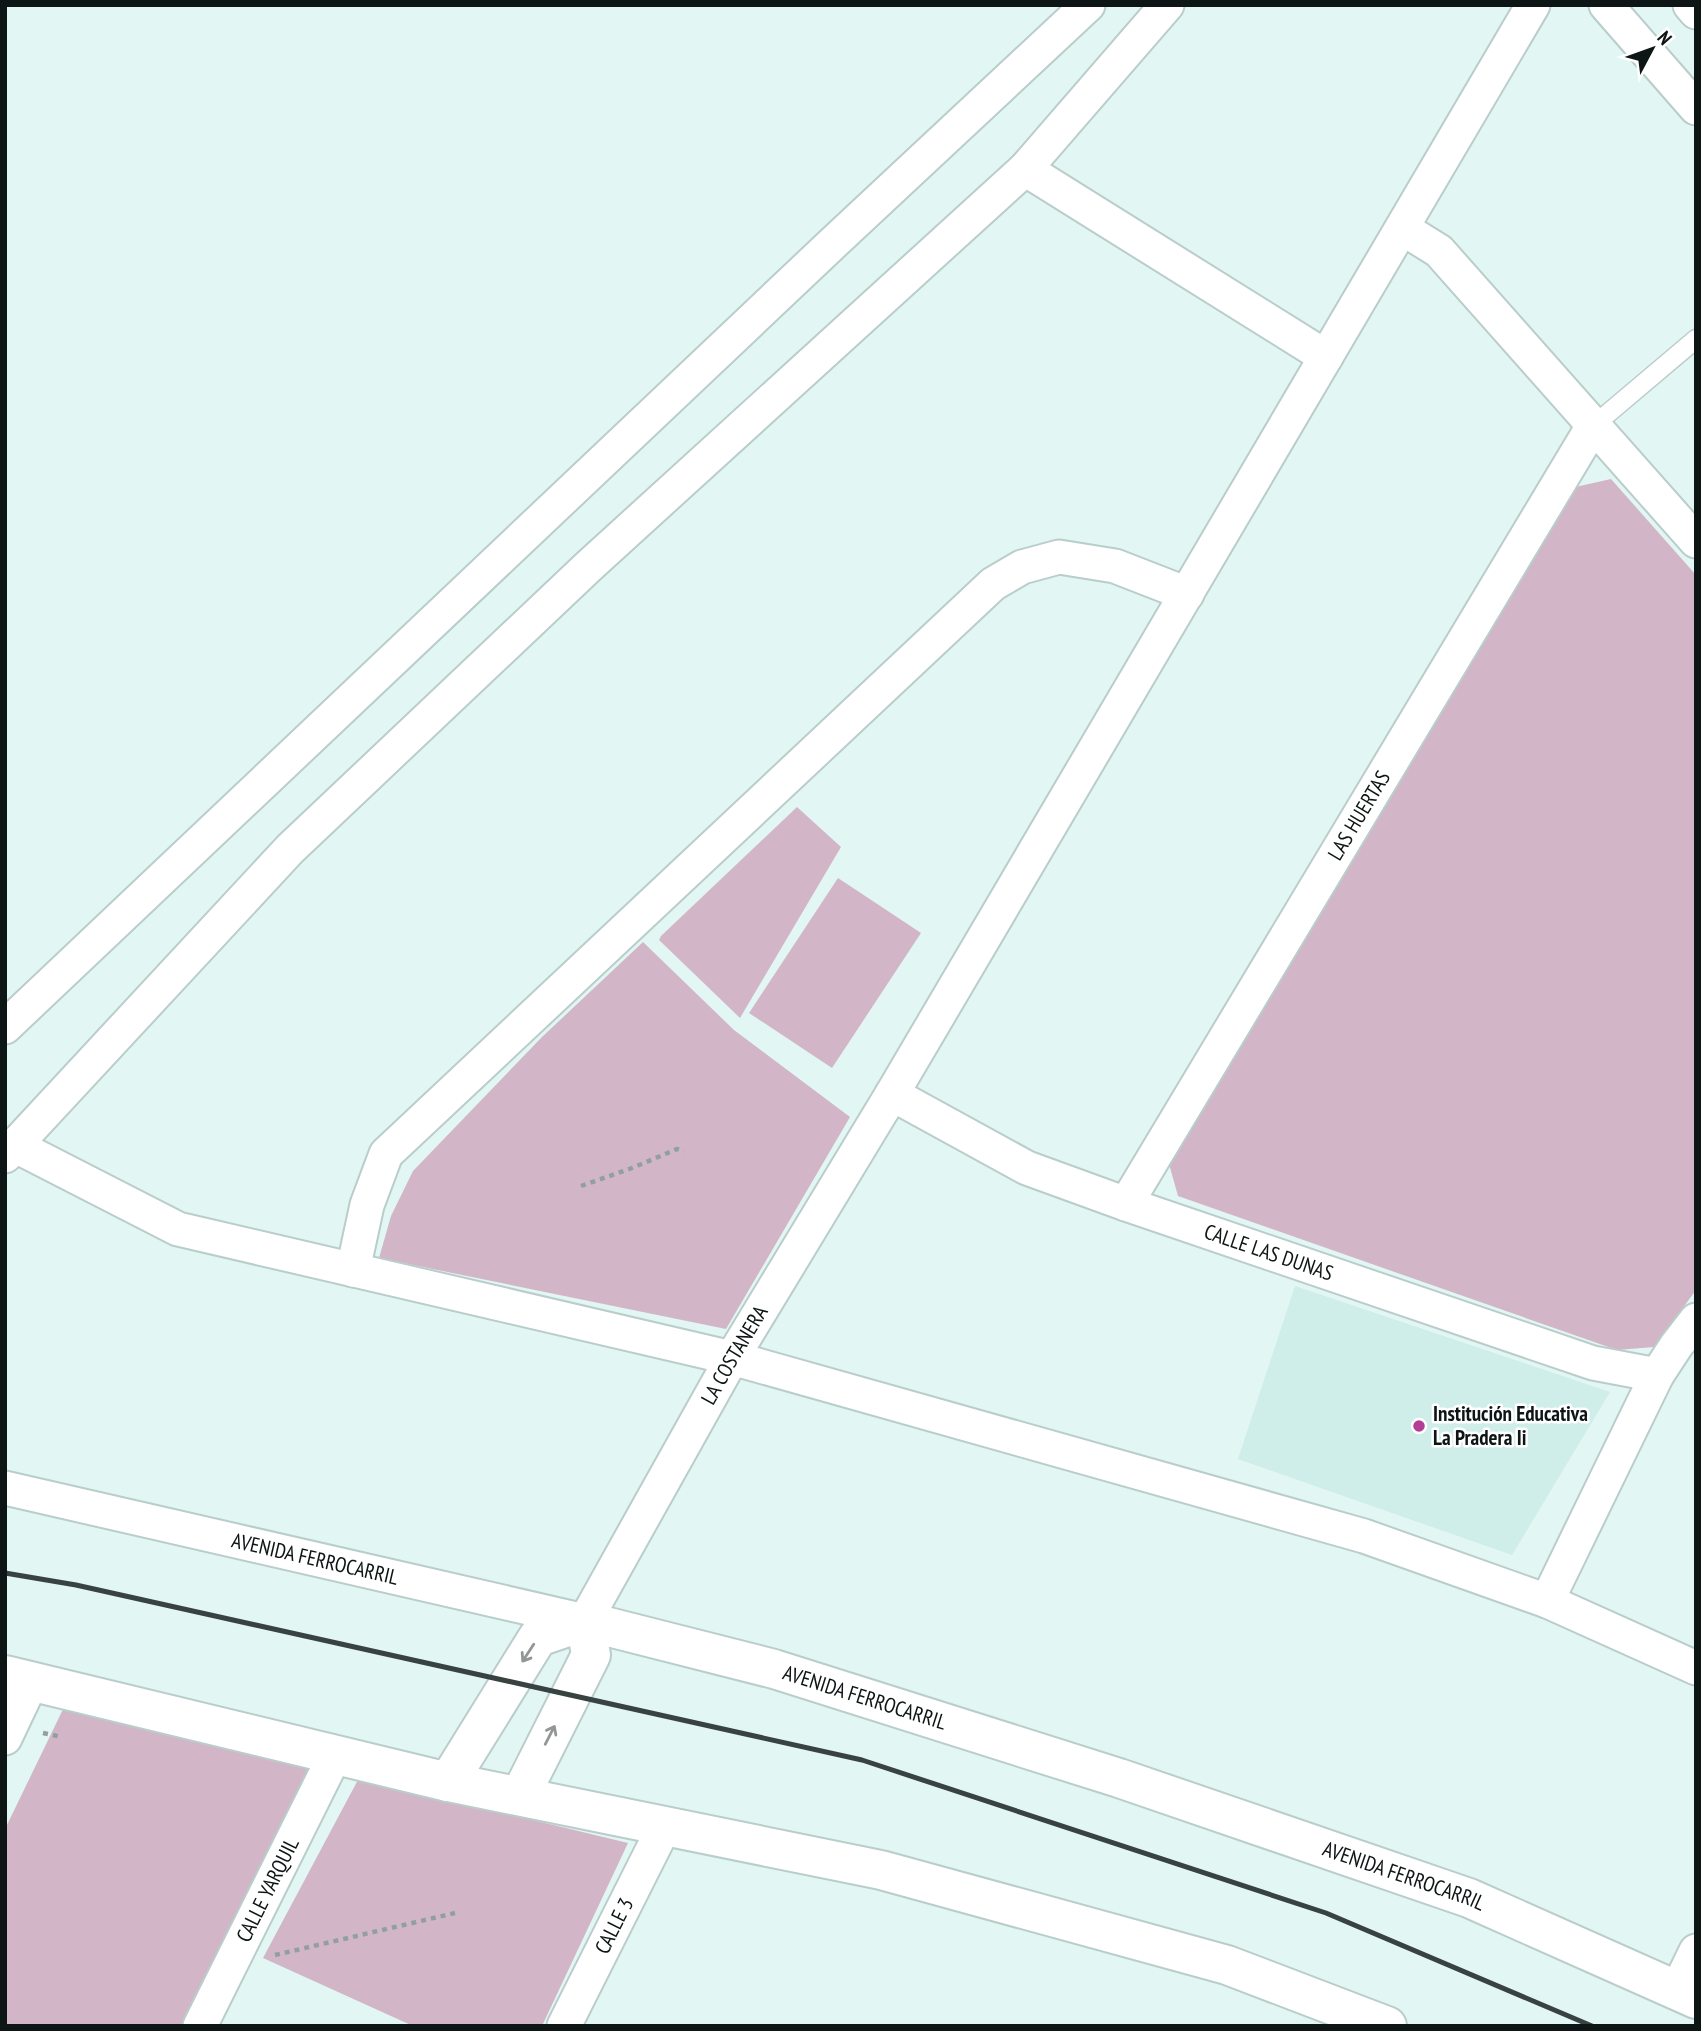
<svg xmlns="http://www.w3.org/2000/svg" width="1701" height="2031" font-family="'PT Sans Narrow',sans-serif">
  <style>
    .built { fill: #cfede9 }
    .green { fill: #d2b6c8 }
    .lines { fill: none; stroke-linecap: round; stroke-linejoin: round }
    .service-casing { stroke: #b9cdcb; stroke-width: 21 }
    .minor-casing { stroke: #b9cdcb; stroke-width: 37 }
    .tertiary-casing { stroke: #b9cdcb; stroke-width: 42 }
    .path { stroke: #91a09f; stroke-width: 4.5; stroke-dasharray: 5 5; stroke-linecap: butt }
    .service { stroke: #fff; stroke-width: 18 }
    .minor { stroke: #fff; stroke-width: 33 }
    .tertiary { stroke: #fff; stroke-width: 38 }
    .rail { stroke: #384241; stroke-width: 5 }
    .oneway { stroke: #939696 }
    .poi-dot { fill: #b33e96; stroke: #fff; stroke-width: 2.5 }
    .labels { text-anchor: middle; stroke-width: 5; stroke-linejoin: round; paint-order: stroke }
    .street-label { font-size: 21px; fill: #0e1515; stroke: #fff }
    .poi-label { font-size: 21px; font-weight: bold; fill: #0e1515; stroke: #fff; text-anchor: start }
  </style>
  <rect width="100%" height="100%" fill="#e2f6f4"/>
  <polygon class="built" points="1295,1286 1610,1392 1512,1555 1238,1459"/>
  <g class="green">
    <polygon points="1611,479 1696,575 1696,1290 1654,1347 1617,1350 1178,1196 1169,1164 1571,488"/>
    <polygon points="797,807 841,847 740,1018 659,940 661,936"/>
    <polygon points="838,878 921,933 832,1068 749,1013"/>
    <polygon points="643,942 734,1030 850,1117 726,1329 379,1258 391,1216 413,1171 542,1037"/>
    <polygon points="67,1701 311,1766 181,2026 12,2026 5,2023 5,1829"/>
    <polygon points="359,1778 628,1843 542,2026 413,2026 263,1958"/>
  </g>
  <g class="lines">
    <defs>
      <polyline id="service" points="1593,426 1696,339"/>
      <g id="minor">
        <polyline points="1606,5 1696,108"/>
        <polyline points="1690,5 1696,12"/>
        <polyline points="1025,169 1326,357"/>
        <polyline points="1402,228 1439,251 1696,541"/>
        <polyline points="5,1027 831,245 1088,5"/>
        <path id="s1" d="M892,1094L1027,1168L1126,1204L1593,1363L1657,1375"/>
        <polyline points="14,1145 178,1229 732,1358 1364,1536 1547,1601 1696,1668"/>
        <polyline points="5,1156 290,849 589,566 1025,169 1167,5"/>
        <path id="s2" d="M1126,1204L1593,426"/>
        <polyline points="353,1270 367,1205 386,1154 993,584 1022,567 1059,557 1115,566 1187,594"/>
        <path id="s3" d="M5,1488L585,1621L732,1358L892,1094L1533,5"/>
        <polyline points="1547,1601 1657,1375 1676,1346 1696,1320"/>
        <polyline points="5,1738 32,1681"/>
        <polyline points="1677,1990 1696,1951"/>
        <path id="s4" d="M200,2026L335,1755"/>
        <path id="s5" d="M564,2026L664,1827"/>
      </g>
      <g id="tertiary">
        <path id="s6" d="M585,1621L774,1669L1119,1778L1469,1898L1696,1999"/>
        <polyline points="5,1675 448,1782 881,1870 1227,1965 1387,2026"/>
        <polyline points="448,1782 538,1637 585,1621"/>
        <polyline points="520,1796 591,1655 585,1621"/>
      </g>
    </defs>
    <use href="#service" class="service-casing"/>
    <use href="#minor" class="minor-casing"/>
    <use href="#tertiary" class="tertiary-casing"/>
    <g class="path">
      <polyline points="581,1186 632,1168 677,1149 684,1151"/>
      <polyline points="43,1733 62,1737"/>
      <polyline points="275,1955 455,1913"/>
    </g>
    <use href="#service" class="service"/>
    <use href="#minor" class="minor"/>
    <use href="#tertiary" class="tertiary"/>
    <polyline class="rail" points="5,1573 76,1585 862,1760 1326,1913 1592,2026"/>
  </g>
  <defs><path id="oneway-shaft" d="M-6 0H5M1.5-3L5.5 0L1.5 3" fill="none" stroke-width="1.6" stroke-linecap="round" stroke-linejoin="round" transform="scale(1.75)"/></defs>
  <g class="oneway">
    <use href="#oneway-shaft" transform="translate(528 1653) rotate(123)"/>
    <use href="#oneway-shaft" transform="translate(550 1735) rotate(-63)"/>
  </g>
  <circle class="poi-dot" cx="1419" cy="1426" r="7"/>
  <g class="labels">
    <g class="street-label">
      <text dy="7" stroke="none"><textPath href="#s2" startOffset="453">LAS HUERTAS</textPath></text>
      <text dy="7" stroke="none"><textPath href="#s1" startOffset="410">CALLE LAS DUNAS</textPath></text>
      <text dy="7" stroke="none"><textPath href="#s3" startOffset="900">LA COSTANERA</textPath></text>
      <text dy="7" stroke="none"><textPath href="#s3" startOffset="318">AVENIDA FERROCARRIL</textPath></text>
      <text dy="7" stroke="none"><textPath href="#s6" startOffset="290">AVENIDA FERROCARRIL</textPath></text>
      <text dy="7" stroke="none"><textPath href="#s6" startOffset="858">AVENIDA FERROCARRIL</textPath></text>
      <text dy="7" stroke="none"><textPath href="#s4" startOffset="152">CALLE YARQUIL</textPath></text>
      <text dy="7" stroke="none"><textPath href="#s5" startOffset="112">CALLE 3</textPath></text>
    </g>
    <g class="poi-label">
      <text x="1433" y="1421">Institución Educativa<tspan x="1433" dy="24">La Pradera Ii</tspan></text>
    </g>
  </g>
  <rect width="1701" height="2031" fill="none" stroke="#0e1515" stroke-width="14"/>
  <g transform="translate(1652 49) rotate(49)" stroke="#ffffff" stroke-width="5" paint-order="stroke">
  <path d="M0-5L12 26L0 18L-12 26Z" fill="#0e1515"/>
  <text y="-10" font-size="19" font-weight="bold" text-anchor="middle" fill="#0e1515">N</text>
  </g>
</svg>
